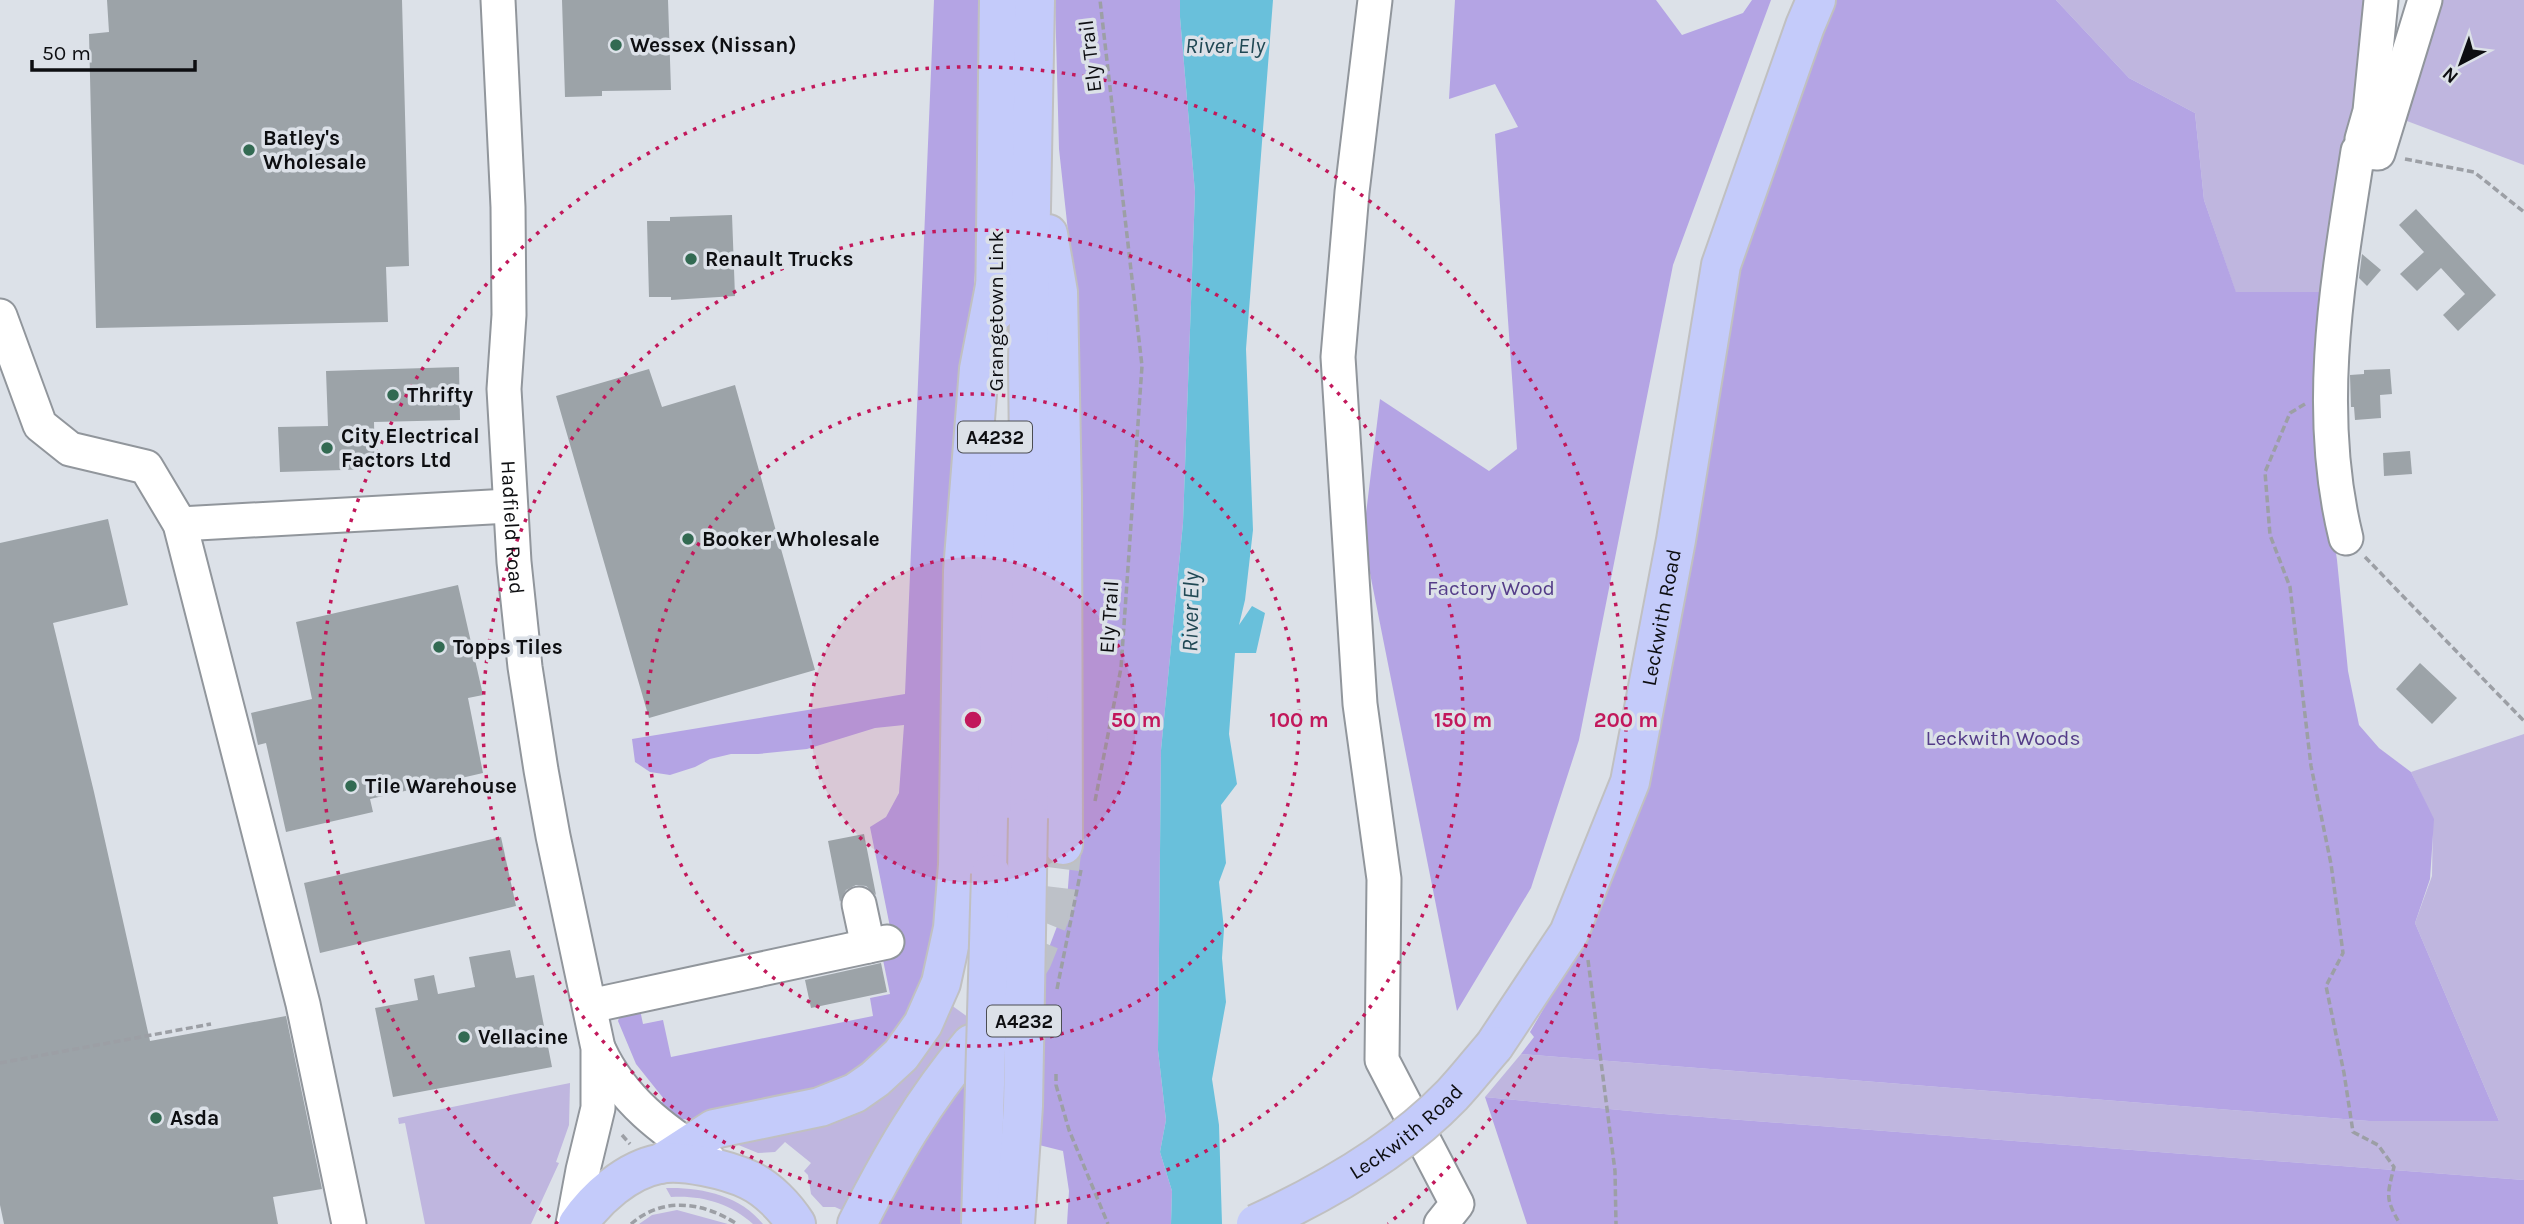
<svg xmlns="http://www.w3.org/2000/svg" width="2524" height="1224" font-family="Karla,sans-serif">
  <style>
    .green { fill: #bfb6df }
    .forest { fill: #b4a4e4 }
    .water { fill: #69c0db }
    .building { fill: #9ca3a8 }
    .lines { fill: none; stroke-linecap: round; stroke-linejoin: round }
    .major-tunnel { stroke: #bdc1c8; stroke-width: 38; stroke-dasharray: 38 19; stroke-linecap: butt }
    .minor-casing { stroke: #91969c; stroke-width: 37 }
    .major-casing { stroke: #c0c0c1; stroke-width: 42 }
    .path { stroke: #9c9fa5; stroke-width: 3.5; stroke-dasharray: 7 3.5; stroke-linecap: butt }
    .minor { stroke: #fff; stroke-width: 33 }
    .major { stroke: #c4cbfa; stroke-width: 38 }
    .major-bridge-casing { stroke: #c0c0c1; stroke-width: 42; stroke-linecap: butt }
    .major-bridge { stroke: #c4cbfa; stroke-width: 38 }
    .ring { fill: none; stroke: #c2185b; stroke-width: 3.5; stroke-dasharray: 3.5 7 }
    .poi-dot { fill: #326a52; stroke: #dce1e8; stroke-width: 2.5 }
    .labels { text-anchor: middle; stroke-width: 7; stroke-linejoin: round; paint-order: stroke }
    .shield { fill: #dce1e8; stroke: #4b4d52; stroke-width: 2 }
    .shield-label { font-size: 19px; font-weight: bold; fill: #0d0e11 }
    .poi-label { font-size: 21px; font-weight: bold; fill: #0d0e11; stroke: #dce1e8; text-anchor: start }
    .street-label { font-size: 21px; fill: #0d0e11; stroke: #dce1e8 }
    .park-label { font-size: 21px; fill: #543c88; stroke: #dce1e8 }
    .water-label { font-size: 23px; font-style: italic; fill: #204854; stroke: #dce1e8 }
    .centre { fill: #c2185b; stroke: #dce1e8; stroke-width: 3.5 }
    .ring-label { font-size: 21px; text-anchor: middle; font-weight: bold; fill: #c2185b; stroke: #dce1e8; stroke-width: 7; stroke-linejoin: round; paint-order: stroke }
  </style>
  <rect width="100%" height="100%" fill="#dce1e8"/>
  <g class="green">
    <polygon points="2056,0 2371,0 2330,292 2236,293 2204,200 2195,113 2129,78"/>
    <polygon points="2428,0 2524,0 2524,165 2383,112"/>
    <polygon points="2524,734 2524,1180 1651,1113 1485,1097 1521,1054 2369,1121 2499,1121 2415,923 2432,876 2433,819 2411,772"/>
    <polygon points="947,1002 972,1020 848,1213 835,1207 823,1207 811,1194 808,1175 804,1171 811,1163 785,1142 775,1152 758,1153 736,1144"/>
    <polygon points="570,1083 569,1125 556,1162 559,1163 531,1224 425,1224 405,1123 399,1124 398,1118"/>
    <path d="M666,1188C700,1187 740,1195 763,1224H753C730,1203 701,1195 671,1197Z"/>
    <polygon points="677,1210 728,1224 639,1224 652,1215"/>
  </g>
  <g class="forest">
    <polygon points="934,0 988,0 980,204 964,423 942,932 900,1038 837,1086 696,1120 680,1119 658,1107 664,1099 636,1064 618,1021 620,1015 639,1005 643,1024 663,1020 671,1057 873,1016 870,998 890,994 882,955 895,952 870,827 886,817 899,793 904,725 875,728 807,749 758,754 731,754 710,759 695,767 670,775 650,772 635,762 632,739 905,694"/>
    <polygon points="1055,0 1180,0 1180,17 1195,192 1183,523 1161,750 1158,1050 1166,1120 1160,1152 1172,1191 1171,1224 1067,1224 1069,1191 1063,1151 1035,1144 1039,974 1067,900 1074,809 1077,314 1059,149"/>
    <polygon points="1455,0 1656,0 1682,35 1743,13 1752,0 1771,0 1673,265 1579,740 1531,888 1457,1011 1363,538 1380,399 1489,471 1517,449 1495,134 1518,127 1495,84 1449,99"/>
    <polygon points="1826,0 2056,0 2129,78 2195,113 2204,200 2236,292 2330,292 2319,436 2337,560 2348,671 2359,725 2379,748 2411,772 2434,819 2430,879 2415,923 2499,1121 2369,1121 1521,1054 1534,1037 1530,1032 1589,931 1739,260"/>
    <polygon points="972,1062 966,1224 872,1224"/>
    <polygon points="1485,1097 1651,1113 2524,1180 2524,1224 1527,1224"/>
  </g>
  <polygon class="water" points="1180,0 1273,0 1246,349 1253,530 1245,600 1239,625 1252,606 1265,613 1256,653 1235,653 1229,734 1237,784 1221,805 1226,863 1219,882 1224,929 1222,958 1226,1002 1212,1079 1219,1125 1222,1224 1171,1224 1172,1191 1160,1152 1166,1120 1158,1050 1161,750 1183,523 1195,192 1180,17"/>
  <g class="building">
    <polygon points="107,0 402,0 409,266 386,267 388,322 96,328 89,34 109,32"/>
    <polygon points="562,0 668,0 671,90 602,91 602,96 565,97"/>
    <polygon points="2416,209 2496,295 2458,331 2443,315 2465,294 2441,268 2417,291 2400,274 2424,252 2399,225"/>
    <polygon points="732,215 735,296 671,300 671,297 649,297 647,221 670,221 670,217"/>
    <polygon points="2362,254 2381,270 2367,286 2359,278"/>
    <polygon points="459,367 460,420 374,422 375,469 280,472 278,427 328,426 326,371"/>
    <polygon points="649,369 662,407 735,385 815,670 649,718 556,396"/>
    <polygon points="2390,369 2392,394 2380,395 2381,418 2355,420 2354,407 2351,407 2350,375 2364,374 2364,370"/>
    <polygon points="2410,451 2412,474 2384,476 2383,453"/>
    <polygon points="108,519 128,605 53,623 94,792 150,1041 286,1016 322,1189 273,1197 278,1224 4,1224 0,1205 0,543"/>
    <polygon points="458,585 483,695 468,698 483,773 370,799 373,812 286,832 266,743 258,745 251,713 312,699 296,622"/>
    <polygon points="2420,663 2457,698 2432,724 2396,689"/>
    <polygon points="864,834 876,895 866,886 856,885 846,890 840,902 828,841"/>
    <polygon points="501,837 516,906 320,953 304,883"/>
    <polygon points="510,950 516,978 534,975 552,1067 393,1097 375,1008 418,1000 414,979 434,975 438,994 475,987 469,957"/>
    <polygon points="881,963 887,992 811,1008 805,980"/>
  </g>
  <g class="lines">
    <polyline class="major-tunnel" points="1023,975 1033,959 1056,902 1063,845"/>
    <defs>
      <g id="minor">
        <path id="s1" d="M498,0L508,207L509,315L504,389L514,562L525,667L541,770L553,836L598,1048V1108L583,1170L573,1224"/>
        <polyline points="1375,0 1352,192 1338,357 1360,704 1384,879 1382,1060 1457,1204 1441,1224"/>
        <polyline points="2362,139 2370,111 2381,0"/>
        <polyline points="0,316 40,425 70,449 146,467 180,524 303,1004 349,1224"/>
        <polyline points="180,524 509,506"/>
        <path d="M2346,538C2314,409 2338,279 2358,151L2378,153L2425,0"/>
        <polyline points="859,904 868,946"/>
        <polyline points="590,1006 887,942"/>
        <path d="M599,1050C622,1100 663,1130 708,1159"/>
      </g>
      <g id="major">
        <polyline points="1048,234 1058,292 1062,497 1063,845"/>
        <polyline points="995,312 999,0"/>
        <polyline points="1028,818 1030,537 1028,364 1035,0"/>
        <polyline points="991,874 995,456"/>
        <path id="s2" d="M1494,1046L1569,933L1630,782L1676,540L1721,265L1805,26L1816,0"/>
        <polyline points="660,1164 714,1129 820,1107 855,1093 875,1079 901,1055 923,1024 941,983 953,928 958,865 963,571 979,369 995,286"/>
        <path d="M578,1224C596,1198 627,1170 659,1164C682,1159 728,1170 749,1180C768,1189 785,1207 796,1224"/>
        <path d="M857,1224C891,1157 923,1101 971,1044"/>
      </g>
    </defs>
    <use href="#minor" class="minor-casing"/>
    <use href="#major" class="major-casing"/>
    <g class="path">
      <polyline points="2405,159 2474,172 2524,212"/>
      <path d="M2305,404L2290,413L2265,472L2270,535L2290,587L2311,766L2331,864L2343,953L2326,986L2344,1073L2353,1132L2378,1145L2394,1167C2387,1196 2385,1198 2400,1224"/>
      <polyline points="2365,557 2524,721"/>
      <polyline points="1095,801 1121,668 1142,366 1100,0"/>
      <polyline points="1588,960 1615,1171 1616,1224"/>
      <polyline points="1057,989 1081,870"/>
      <polyline points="0,1063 211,1024"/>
      <polyline points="1056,1074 1056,1085 1069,1130 1108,1224"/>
      <polyline points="622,1135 630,1144"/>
      <path d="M631,1224C663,1196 703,1202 737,1224"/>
    </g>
    <use href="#minor" class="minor"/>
    <use href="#major" class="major"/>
    <defs>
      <g id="major-bridge">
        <polyline points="981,1224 991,874"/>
        <polyline points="1015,1224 1023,1106 1028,818"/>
        <path id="s3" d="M1256,1224C1326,1192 1398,1151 1452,1095C1467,1079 1480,1062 1494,1046"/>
      </g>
    </defs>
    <use href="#major-bridge" class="major-bridge-casing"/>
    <use href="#major-bridge" class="major-bridge"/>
  </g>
  <circle cx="973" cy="720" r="163" fill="#c2185b" fill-opacity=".12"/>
  <g class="ring">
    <circle cx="973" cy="720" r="163"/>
    <circle cx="973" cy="720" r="326"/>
    <circle cx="973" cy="720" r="490"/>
    <path d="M558 1224A653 653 0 1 1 1388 1224"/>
  </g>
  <g class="poi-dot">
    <circle cx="616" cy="45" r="7"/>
    <circle cx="249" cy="150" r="7"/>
    <circle cx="691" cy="259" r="7"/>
    <circle cx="393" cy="395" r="7"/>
    <circle cx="327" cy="448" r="7"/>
    <circle cx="688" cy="539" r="7"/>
    <circle cx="439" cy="647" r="7"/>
    <circle cx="351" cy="786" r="7"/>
    <circle cx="464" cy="1037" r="7"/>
    <circle cx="156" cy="1118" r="7"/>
  </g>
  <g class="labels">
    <g class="shield">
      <rect x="958" y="421.5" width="74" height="31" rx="5"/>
      <rect x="987" y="1005.5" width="74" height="31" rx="5"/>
    </g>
    <g class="shield-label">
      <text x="995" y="444">A4232</text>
      <text x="1024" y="1028">A4232</text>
    </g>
    <g class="poi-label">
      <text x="630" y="52">Wessex (Nissan)</text>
      <text x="263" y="145">Batley's<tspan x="263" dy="24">Wholesale</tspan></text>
      <text x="705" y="266">Renault Trucks</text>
      <text x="407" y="402">Thrifty</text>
      <text x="341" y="443">City Electrical<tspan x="341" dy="24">Factors Ltd</tspan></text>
      <text x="702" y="546">Booker Wholesale</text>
      <text x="453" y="654">Topps Tiles</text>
      <text x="365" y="793">Tile Warehouse</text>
      <text x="478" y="1044">Vellacine</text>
      <text x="170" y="1125">Asda</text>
    </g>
    <g class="street-label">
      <text transform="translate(1090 56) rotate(-97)" y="7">Ely Trail</text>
      <text transform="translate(996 311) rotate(-90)" y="7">Grangetown Link</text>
      <text dy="7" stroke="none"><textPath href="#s1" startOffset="528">Hadfield Road</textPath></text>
      <text transform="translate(1109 617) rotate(-86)" y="7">Ely Trail</text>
      <text dy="7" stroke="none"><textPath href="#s2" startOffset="466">Leckwith Road</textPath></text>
      <text dy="7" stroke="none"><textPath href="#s3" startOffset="177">Leckwith Road</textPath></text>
    </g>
    <g class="park-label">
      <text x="1491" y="595">Factory Wood</text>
      <text x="2003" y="745">Leckwith Woods</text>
    </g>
    <g class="water-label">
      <text x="1225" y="53">River Ely</text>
      <text transform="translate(1190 612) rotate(-89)" y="8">River Ely</text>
    </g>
  </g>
  <circle cx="973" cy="720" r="10" class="centre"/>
  <g class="ring-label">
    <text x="1136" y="727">50 m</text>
    <text x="1299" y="727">100 m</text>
    <text x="1463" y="727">150 m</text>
    <text x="1626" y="727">200 m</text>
  </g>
  <g transform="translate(2461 63) rotate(221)" stroke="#dce1e8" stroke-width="5" paint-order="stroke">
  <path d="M0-5L12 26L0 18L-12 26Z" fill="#0d0e11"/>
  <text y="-10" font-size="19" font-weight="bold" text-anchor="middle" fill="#0d0e11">N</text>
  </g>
  <path d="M32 60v10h163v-10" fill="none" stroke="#0d0e11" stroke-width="3.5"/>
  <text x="42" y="60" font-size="21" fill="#0d0e11" stroke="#dce1e8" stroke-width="5" paint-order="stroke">50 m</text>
</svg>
